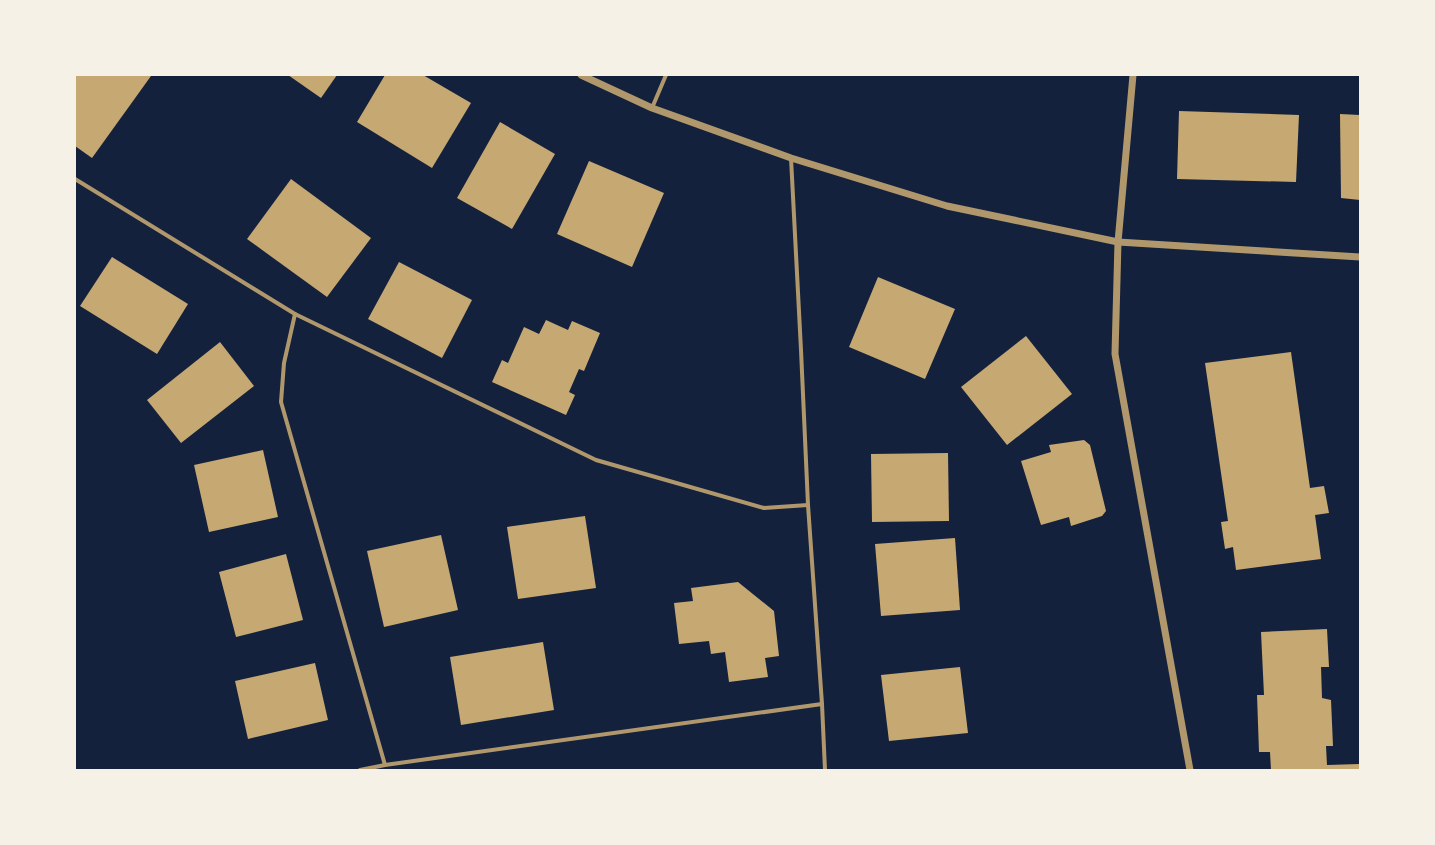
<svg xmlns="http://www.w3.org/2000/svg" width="1435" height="845" font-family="'Fira Sans Condensed',sans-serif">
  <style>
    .building { fill: #c6a872 }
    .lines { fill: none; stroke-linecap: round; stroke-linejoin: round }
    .minor { stroke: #b1986c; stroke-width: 4 }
    .tertiary { stroke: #b1986c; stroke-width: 7 }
  </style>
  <rect width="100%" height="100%" fill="#14213d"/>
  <g class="building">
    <polygon points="75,75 149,75 151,76 92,158 75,146"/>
    <polygon points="288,75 337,75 321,98"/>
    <polygon points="385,75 423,75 471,103 432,168 357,122"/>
    <polygon points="1179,111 1299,115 1296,182 1177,179"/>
    <polygon points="1340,114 1360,115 1360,200 1341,198"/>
    <polygon points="500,122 555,154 512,229 457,198"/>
    <polygon points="589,161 664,193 632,267 557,234"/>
    <polygon points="291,179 371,238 327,297 247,239"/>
    <polygon points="112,257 188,304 157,354 80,306"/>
    <polygon points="399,262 472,300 442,358 368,319"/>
    <polygon points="878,277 955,309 925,379 849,347"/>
    <polygon points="546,320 568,330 572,321 600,333 584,371 579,369 569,392 575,395 566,415 492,382 502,360 508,363 524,327 539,334"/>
    <polygon points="1026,336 1072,394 1007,445 961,387"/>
    <polygon points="220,342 254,386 181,443 147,400"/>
    <polygon points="1291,352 1310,488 1324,486 1329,513 1315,515 1321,559 1236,570 1233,547 1225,549 1221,522 1228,521 1205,363"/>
    <polygon points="1084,440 1090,445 1106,511 1102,516 1071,526 1069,517 1041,525 1021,461 1051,452 1049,445"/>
    <polygon points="263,450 278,517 209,532 194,465"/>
    <polygon points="948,453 949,521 872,522 871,454"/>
    <polygon points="585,516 596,588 518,599 507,527"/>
    <polygon points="441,535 458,610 384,627 367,551"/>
    <polygon points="955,538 960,610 881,616 875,544"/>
    <polygon points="286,554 303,620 236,637 219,572"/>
    <polygon points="738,582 774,611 779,656 765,658 768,677 729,682 725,652 711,654 709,641 679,644 674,603 693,601 691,588"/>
    <polygon points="1327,629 1329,667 1321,667 1322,698 1331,700 1333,746 1326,746 1327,765 1359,764 1360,770 1271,770 1270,752 1259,752 1257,695 1264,695 1261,632"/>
    <polygon points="543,642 554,710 461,725 450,657"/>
    <polygon points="315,663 328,720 248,739 235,681"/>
    <polygon points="960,667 968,733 889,741 881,675"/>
  </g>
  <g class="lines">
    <g class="minor">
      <polyline points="652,108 666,75"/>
      <polyline points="791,158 801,350 808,505 822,704 825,770"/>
      <polyline points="75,179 295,314 596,460 764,508 808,505"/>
      <polyline points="295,314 284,363 281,402 385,765"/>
      <polyline points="360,770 385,765 822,704"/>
    </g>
    <g class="tertiary">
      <polyline points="581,75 652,108 791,158 947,206 1118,242 1360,257"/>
      <polyline points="1133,75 1118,242 1115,354 1190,770"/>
    </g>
  </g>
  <rect width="1435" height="845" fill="none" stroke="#f6f1e7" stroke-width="152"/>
</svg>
